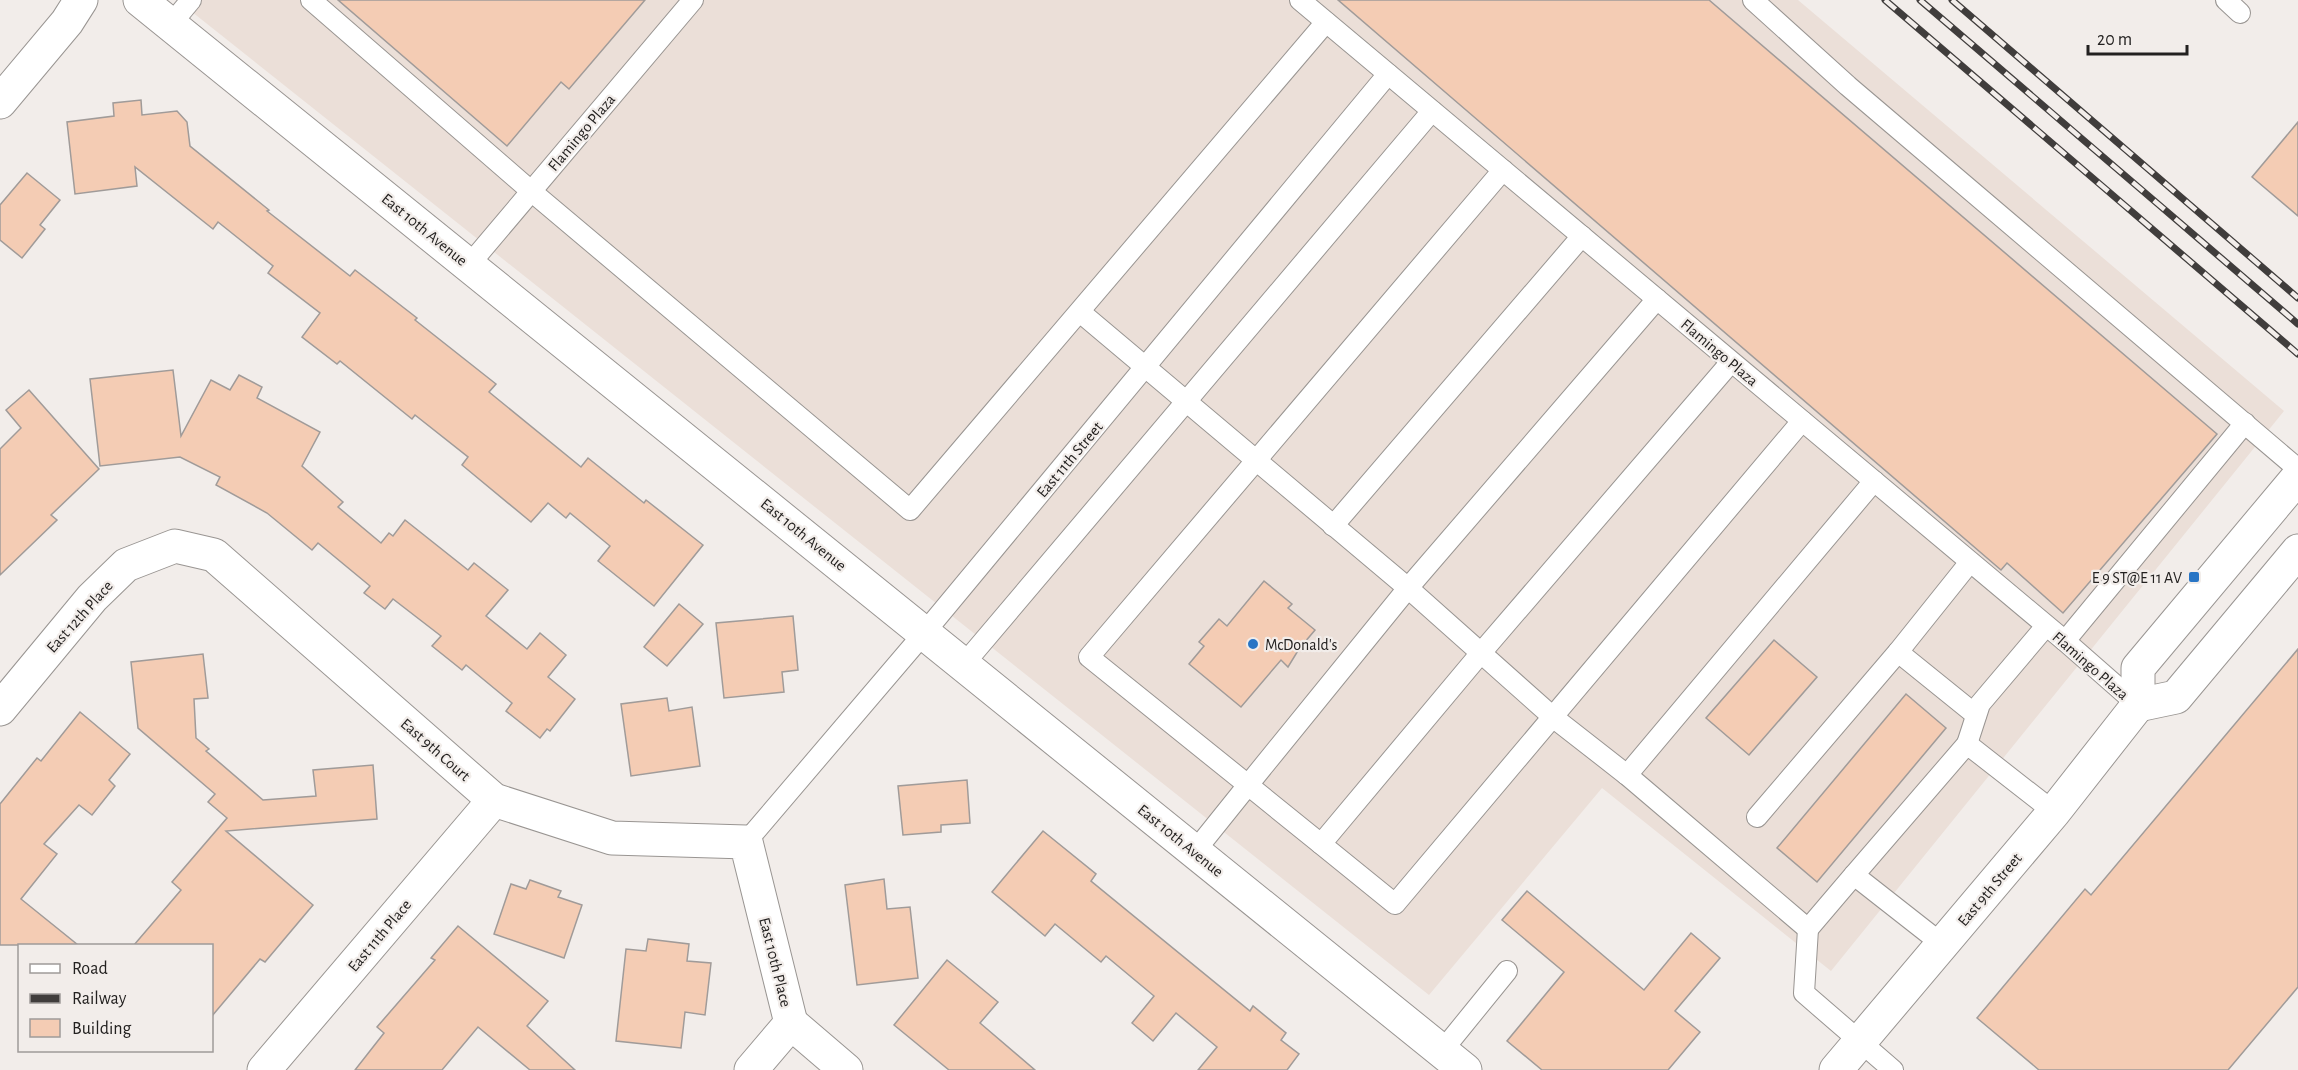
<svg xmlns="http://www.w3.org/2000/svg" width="2298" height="1070" font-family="'Alegreya Sans',sans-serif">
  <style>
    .built { fill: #ebdfd8 }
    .building { fill: #f4ccb4; stroke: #a09b99; stroke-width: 1.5 }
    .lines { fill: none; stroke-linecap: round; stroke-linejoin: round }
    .service-casing { stroke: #999592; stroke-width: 22 }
    .minor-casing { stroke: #999592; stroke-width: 35 }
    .tertiary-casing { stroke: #999592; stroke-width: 35 }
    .secondary-casing { stroke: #999592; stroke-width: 35 }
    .service { stroke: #fff; stroke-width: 20 }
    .minor { stroke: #fff; stroke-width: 33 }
    .tertiary { stroke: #fff; stroke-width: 33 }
    .secondary { stroke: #fff; stroke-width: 33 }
    .rail-casing { stroke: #403d3c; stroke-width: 7 }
    .rail { stroke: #f2edea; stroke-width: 4.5; stroke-dasharray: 14; stroke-linecap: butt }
    .poi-dot { fill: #2875c5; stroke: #f2edea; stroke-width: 2 }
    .labels { text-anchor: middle; stroke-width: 4.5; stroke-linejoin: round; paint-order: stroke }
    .street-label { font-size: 16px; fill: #232120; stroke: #f2edea }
    .poi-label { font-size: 16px; fill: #232120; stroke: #f2edea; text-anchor: end }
  </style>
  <rect width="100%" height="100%" fill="#f2edea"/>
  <polygon class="built" points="177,0 1798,0 2284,411 1831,971 1602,788 1429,995"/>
  <g class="building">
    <polygon points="338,0 645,0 569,89 561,82 507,146"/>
    <polygon points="1338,0 1709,0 2217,434 2063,613 2007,563 2001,570"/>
    <polygon points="141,100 142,115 177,111 187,122 190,146 269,210 267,211 350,276 355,270 417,318 415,320 496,384 489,392 581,467 588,458 644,503 646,500 703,545 654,606 598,561 610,546 570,513 566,518 548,503 531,522 462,465 468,457 415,415 412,419 340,361 337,364 302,337 320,313 268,273 273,266 218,222 213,229 135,167 137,186 75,194 67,122 114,116 113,103"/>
    <polygon points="2298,122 2298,216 2252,177"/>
    <polygon points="27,173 60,200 40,225 45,229 22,258 0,240 0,205"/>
    <polygon points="173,370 181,436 211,380 230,390 239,375 262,387 257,398 320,432 302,466 343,502 338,507 381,543 389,533 393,536 405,520 468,570 474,563 508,590 486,616 527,649 540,633 566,655 548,677 575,699 550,731 547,729 540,738 506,711 512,703 466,665 462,670 432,646 441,636 393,599 385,609 364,593 370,586 318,543 312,550 267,513 216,485 220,477 180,457 100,466 90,379"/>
    <polygon points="29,390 99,469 51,515 57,520 0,575 0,449 21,428 6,410"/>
    <polygon points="1264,581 1292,604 1288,608 1315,630 1299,649 1288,667 1281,660 1241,707 1189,664 1204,646 1199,642 1219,619 1227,626"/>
    <polygon points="679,604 703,624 667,666 644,647"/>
    <polygon points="793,616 798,670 782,672 784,692 724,698 716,623"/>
    <polygon points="1774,640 1817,677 1749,755 1706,718"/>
    <polygon points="2298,649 2298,987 2228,1070 2039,1070 1977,1018 2085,889 2091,895"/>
    <polygon points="203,654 208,698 194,699 196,738 209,749 206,751 263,800 316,796 313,770 373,765 377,819 226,831 313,905 265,962 260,959 212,1016 212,945 134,945 181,890 172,882 227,818 208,802 215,794 138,728 131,662"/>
    <polygon points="1906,694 1946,728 1817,882 1777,848"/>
    <polygon points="667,698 669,711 692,707 700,766 631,776 621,704"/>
    <polygon points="80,712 130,754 109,780 115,786 92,815 79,805 44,844 57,854 21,899 78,945 0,945 0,804 37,758 41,761"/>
    <polygon points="967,780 970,823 941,825 941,832 903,835 898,786"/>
    <polygon points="1043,831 1096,874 1091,881 1250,1011 1253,1006 1286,1033 1281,1040 1299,1054 1287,1070 1198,1070 1217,1047 1176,1013 1153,1041 1132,1023 1154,996 1106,956 1101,962 1055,924 1045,936 992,892"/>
    <polygon points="884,879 887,909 910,907 918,978 857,985 845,885"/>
    <polygon points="530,880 561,891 558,897 582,905 564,958 494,934 511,884 526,889"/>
    <polygon points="1527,891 1644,990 1691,933 1720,958 1675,1011 1700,1032 1668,1070 1542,1070 1507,1041 1564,972 1502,920"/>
    <polygon points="458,926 548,1001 527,1026 575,1070 530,1070 478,1027 442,1070 355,1070 384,1033 377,1027 435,960 431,958"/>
    <polygon points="648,939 689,944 687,961 711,963 705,1015 685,1012 681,1048 616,1041 626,949 646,951"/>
    <polygon points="947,960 998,1002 980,1023 1035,1070 949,1070 894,1025"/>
  </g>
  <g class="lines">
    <defs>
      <g id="service">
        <polyline points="311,0 531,191 910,510 1326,22"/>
        <polyline points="1300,0 2065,641 2138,705"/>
        <polyline points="1753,0 1848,86 2298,469"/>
        <polyline points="2226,0 2240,13"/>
        <polyline points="171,24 191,0"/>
        <polyline points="1503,170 1089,657 1248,785 1408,588 1657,299"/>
        <polyline points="469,265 693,0"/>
        <polyline points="1080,312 1408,588 1554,718 1627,775 1808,929 1854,875"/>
        <polyline points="1333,526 1582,236"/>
        <polyline points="1970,562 1898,652 1976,715"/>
        <polyline points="2065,641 2245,423"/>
        <polyline points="964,664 1432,111"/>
        <polyline points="1967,744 1980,704 2046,626"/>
        <polyline points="1627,775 1874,481"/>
        <polyline points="1757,817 1898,652"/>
        <polyline points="746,842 925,632 1388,74"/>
        <polyline points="1321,844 1395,904 1802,421"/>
        <polyline points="1195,851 1248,785 1321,844 1480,654 1731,362"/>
        <polyline points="1808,929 1804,993 1893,1070"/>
        <polyline points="1942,944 1854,875 1967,744 2054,812"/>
        <polyline points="1442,1051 1507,971"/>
      </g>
      <g id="minor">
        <polyline points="0,102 67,22 81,0"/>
        <polyline points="0,709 92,598 126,565 175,546 214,555 494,800 612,838 746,842 791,1023 751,1070"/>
        <polyline points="791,1023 846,1070"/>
        <polyline points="264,1070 494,800"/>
      </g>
      <polyline id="tertiary" points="140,0 1465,1070"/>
      <g id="secondary">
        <polyline points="2138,705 2176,697 2298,551"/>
        <polyline points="1836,1070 2054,812 2138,705 2138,668 2298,477"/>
      </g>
    </defs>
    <use href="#service" class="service-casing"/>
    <use href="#minor" class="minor-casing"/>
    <use href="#tertiary" class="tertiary-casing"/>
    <use href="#secondary" class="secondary-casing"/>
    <use href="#service" class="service"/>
    <use href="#minor" class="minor"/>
    <use href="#tertiary" class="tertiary"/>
    <use href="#secondary" class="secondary"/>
    <defs>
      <g id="rail">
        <polyline points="1885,0 2298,354"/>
        <polyline points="1920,0 2298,324"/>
        <polyline points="1952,0 2298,298"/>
      </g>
    </defs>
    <use href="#rail" class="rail-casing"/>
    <use href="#rail" class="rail"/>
  </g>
  <g class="poi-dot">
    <rect x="2188" y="571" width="12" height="12" rx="3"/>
    <circle cx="1253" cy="644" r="6"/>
  </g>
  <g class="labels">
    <g class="street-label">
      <text transform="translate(581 132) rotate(-50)" y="6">Flamingo Plaza</text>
      <text transform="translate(425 229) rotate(39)" y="6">East 10th Avenue</text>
      <text transform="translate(1720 352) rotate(40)" y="6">Flamingo Plaza</text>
      <text transform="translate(1069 459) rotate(-50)" y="6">East 11th Street</text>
      <text transform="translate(804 534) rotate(39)" y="6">East 10th Avenue</text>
      <text transform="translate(79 616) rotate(-48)" y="6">East 12th Place</text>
      <text transform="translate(2091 665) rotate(41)" y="6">Flamingo Plaza</text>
      <text transform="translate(436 749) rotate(41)" y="6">East 9th Court</text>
      <text transform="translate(1181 840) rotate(39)" y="6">East 10th Avenue</text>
      <text transform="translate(1989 889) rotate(-50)" y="6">East 9th Street</text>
      <text transform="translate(379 935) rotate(-50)" y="6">East 11th Place</text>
      <text transform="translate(776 962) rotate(76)" y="6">East 10th Place</text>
    </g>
    <g class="poi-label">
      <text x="2182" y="583">E 9 ST@E 11 AV</text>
      <text x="1265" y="650" text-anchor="start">McDonald's</text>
    </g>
  </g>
  <rect x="18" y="944" width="195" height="108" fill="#f2edea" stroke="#9f9b99" stroke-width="1.5"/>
  <rect x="30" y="964" width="30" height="9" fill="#ffffff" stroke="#9f9b99" stroke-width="1.5"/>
  <text x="72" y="974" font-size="18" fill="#232120">Road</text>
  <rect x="30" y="994" width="30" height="9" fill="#403d3c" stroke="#9f9b99" stroke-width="1.5"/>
  <text x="72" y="1004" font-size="18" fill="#232120">Railway</text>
  <rect x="30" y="1019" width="30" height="18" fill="#f4ccb4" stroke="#9f9b99" stroke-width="1.5"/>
  <text x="72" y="1034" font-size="18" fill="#232120">Building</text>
  <path d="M2088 45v9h99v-9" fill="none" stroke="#232120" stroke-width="3"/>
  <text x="2097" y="45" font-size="18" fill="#232120" stroke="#f2edea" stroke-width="4.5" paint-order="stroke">20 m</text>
</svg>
